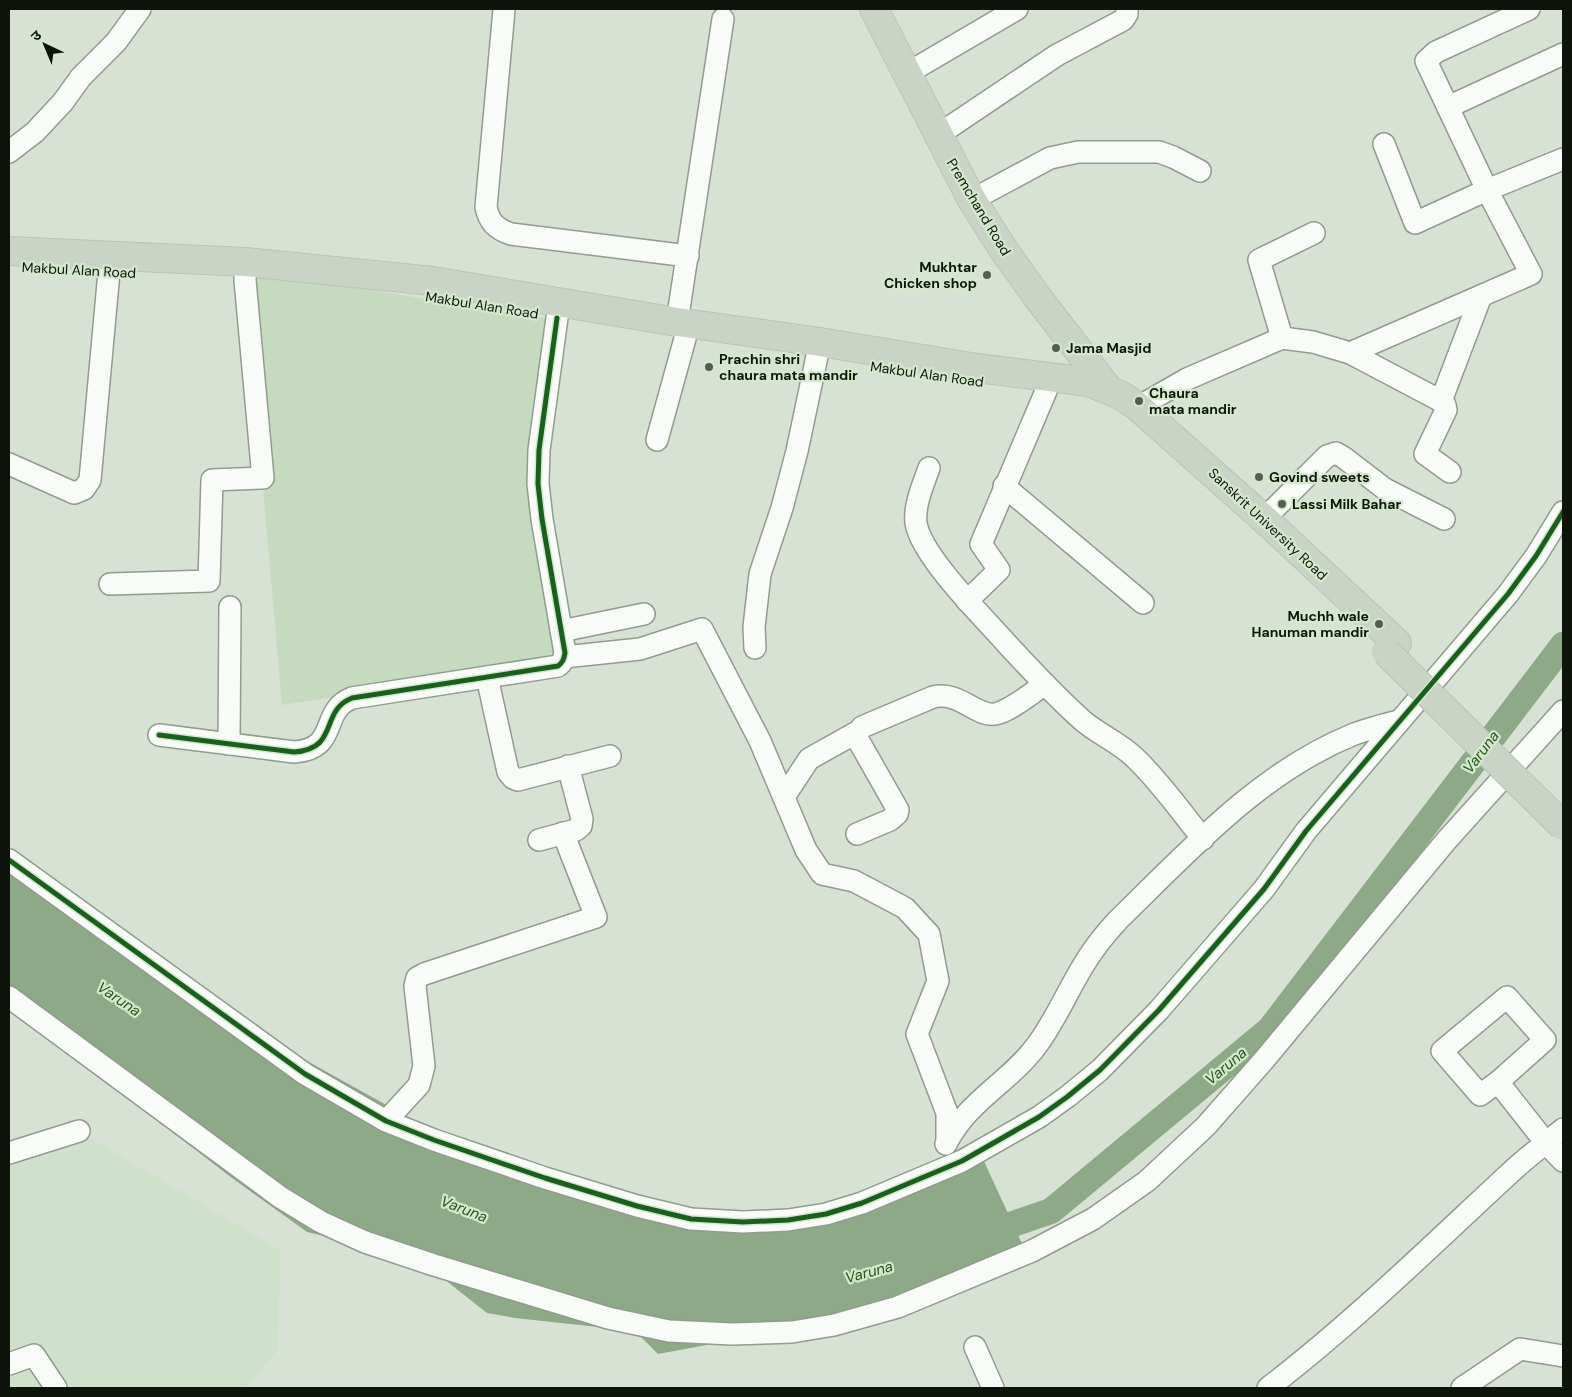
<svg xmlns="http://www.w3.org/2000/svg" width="1572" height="1397" font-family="'DM Sans','Noto Sans Devanagari',sans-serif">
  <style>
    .built { fill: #cfe1ca }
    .green { fill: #c6dabf }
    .water { fill: #8ea987 }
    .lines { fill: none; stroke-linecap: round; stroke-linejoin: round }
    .river { stroke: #8ea987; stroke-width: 26 }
    .minor-casing { stroke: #939a90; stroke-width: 24 }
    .highway-casing { stroke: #bcc1bb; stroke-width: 30 }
    .minor { stroke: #f9fbf9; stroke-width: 21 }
    .highway { stroke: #cad4c6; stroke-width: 28 }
    .highway-bridge-casing { stroke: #bcc1bb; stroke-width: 30; stroke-linecap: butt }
    .highway-bridge { stroke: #cad4c6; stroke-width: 28 }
    .cycleway-casing { stroke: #d4e8ce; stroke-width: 8 }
    .cycleway { stroke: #1b5e20; stroke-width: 5 }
    .poi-dot { fill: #555c52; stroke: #d4e8ce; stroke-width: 2 }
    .labels { text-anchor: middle; stroke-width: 4.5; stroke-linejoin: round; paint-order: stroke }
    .street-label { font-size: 14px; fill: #0e140c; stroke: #d4e8ce }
    .poi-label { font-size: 14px; font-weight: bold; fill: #0e140c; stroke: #d4e8ce; text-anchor: start }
    .water-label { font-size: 15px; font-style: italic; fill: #265418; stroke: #d4e8ce }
  </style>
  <rect width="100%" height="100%" fill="#d8e2d4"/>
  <polygon class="built" points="79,1131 281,1251 277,1351 245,1388 9,1388 9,1153"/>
  <polygon class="green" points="244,270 552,319 532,492 556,663 282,705"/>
  <polygon class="water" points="9,849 260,1035 466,1149 665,1218 836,1219 982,1157 1030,1261 920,1306 658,1354 635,1331 515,1318 487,1313 416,1257 307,1232 232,1178 101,1077 9,1000"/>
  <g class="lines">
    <polyline class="river" points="978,1236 1051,1211 1270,1029 1563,645"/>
    <defs>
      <g id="minor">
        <path d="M504,10L486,207C489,222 496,229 511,234L688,256"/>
        <polyline points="906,74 1017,9"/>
        <polyline points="1448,107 1563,54"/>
        <polyline points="938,135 1057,55 1123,20 1127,14 1127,9"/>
        <polyline points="1384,144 1415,223 1487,190 1563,159"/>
        <polyline points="9,152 35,132 63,102 81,77 116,42 140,9"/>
        <polyline points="972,200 1050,158 1078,152 1159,152 1173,157 1200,171"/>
        <polyline points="677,322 723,19"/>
        <polyline points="1282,338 1259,260 1314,233"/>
        <polyline points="1350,353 1531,274 1487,190 1426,61 1436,52 1529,9"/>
        <polyline points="1441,401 1481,296"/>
        <polyline points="1138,407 1187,379 1282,338 1313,342 1350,353 1441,401 1445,405 1446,410 1425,454 1450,472"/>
        <polyline points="657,440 689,324"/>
        <polyline points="9,464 74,493 84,489 90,480 109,272"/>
        <path d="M929,468C923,485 914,505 916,523C921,556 984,618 1007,644C1031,670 1055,696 1082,720C1098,734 1118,742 1134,757C1158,779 1182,813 1203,839"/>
        <polyline points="1004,486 1143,603"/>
        <polyline points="1264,519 1327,456 1336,453 1343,457 1385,489 1444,519"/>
        <polyline points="110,584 209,581 212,480 263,478 245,280 246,262"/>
        <polyline points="967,601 999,570 981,544 1046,391"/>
        <polyline points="561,631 644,614"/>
        <polyline points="755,648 754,627 760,574 782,508 797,451 820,342"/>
        <polyline points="564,657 640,649 702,629 760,741 806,850 822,874 854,881 905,908 929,934 938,981 917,1034 947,1113 947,1141"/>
        <polyline points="487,677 508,772 513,778 518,780 610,756"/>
        <path d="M159,735L294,752C340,749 319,711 352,698L558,666C563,662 564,659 565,653L542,519L538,484L539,450L557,318"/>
        <polyline points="229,744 230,607"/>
        <polyline points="784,797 809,759 859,731"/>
        <path d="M857,834L890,820L897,814L898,810L857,738V734L862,727L933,697C960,691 976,717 995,714C1010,711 1032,693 1045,684"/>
        <polyline points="539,840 576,830 581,826 582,819 568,766"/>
        <polyline points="9,860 305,1074 386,1121 434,1140 545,1178 637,1206 691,1219 743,1222 788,1220 826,1214 862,1203 962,1161 1039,1117 1067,1097 1100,1070 1159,1010 1264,889 1306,831 1508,594 1536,556 1563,512"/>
        <polyline points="9,997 280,1197 321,1222 365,1242 434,1265 608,1318 669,1331 732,1334 792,1332 834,1325 898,1307 1032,1251 1093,1219 1147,1181 1206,1126 1264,1060 1446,841 1563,711"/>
        <polygon points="1507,997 1545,1040 1498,1082 1480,1095 1442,1051"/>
        <polyline points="1498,1082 1546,1143 1563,1161"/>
        <polyline points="386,1121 419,1085 424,1066 415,986 417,978 424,974 596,917 563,833"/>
        <path d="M946,1144C968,1100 1010,1082 1037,1045C1055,1021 1067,992 1083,966C1093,949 1105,934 1118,920C1188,852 1259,773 1352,735C1367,729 1383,725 1399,721"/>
        <polyline points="9,1153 79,1131"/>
        <polyline points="975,1347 993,1388"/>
        <polyline points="9,1364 34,1355 56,1388"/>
        <path d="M1268,1388C1354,1322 1431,1246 1510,1173C1527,1157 1546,1143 1563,1129"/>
        <polyline points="1462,1388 1520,1349 1563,1356"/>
      </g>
      <g id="highway">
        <polyline points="874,9 972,200 1003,249 1038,298 1109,390"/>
        <polyline points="9,251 246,262 433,281 677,322 820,342 977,368 1089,382 1122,396 1138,407 1264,519 1397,643"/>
      </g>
    </defs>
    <use href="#minor" class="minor-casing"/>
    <use href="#highway" class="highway-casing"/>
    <use href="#minor" class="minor"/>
    <use href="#highway" class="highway"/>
    <defs>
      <polyline id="highway-bridge" points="1386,652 1563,826"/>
    </defs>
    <use href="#highway-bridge" class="highway-bridge-casing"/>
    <use href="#highway-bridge" class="highway-bridge"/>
    <defs>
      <g id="cycleway">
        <path d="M159,735L294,752C340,749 319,711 352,698L558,666C563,662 564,659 565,653L542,519L538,484L539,450L557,318"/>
        <polyline points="9,860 305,1074 386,1121 434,1140 545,1178 637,1206 691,1219 743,1222 788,1220 826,1214 862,1203 962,1161 1039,1117 1067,1097 1100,1070 1159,1010 1264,889 1306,831 1508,594 1536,556 1563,512"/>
      </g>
    </defs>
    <use href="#cycleway" class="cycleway-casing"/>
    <use href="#cycleway" class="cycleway"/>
  </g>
  <g class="poi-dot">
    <circle cx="987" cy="275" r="5"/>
    <circle cx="1056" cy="348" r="5"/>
    <circle cx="709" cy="367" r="5"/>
    <circle cx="1139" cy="401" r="5"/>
    <circle cx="1259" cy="477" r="5"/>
    <circle cx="1282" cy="504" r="5"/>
    <circle cx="1379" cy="624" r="5"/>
  </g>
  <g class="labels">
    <g class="street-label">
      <text transform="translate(979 207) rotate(59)" y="5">Premchand Road</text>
      <text transform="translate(79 270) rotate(3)" y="5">Makbul Alan Road</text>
      <text transform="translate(482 305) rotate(9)" y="5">Makbul Alan Road</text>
      <text transform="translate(927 374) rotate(8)" y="5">Makbul Alan Road</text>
      <text transform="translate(1268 524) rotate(43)" y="5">Sanskrit University Road</text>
    </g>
    <g class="poi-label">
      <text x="977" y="272" text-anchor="end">Mukhtar<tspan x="977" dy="16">Chicken shop</tspan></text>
      <text x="1066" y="353">Jama Masjid</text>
      <text x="719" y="364">Prachin shri<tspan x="719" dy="16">chaura mata mandir</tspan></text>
      <text x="1149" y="398">Chaura<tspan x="1149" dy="16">mata mandir</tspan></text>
      <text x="1269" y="482">Govind sweets</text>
      <text x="1292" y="509">Lassi Milk Bahar</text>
      <text x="1369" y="621" text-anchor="end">Muchh wale<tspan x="1369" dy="16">Hanuman mandir</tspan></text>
    </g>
    <g class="water-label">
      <text transform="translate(1481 752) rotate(-53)" y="5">Varuna</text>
      <text transform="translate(119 999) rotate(34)" y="5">Varuna</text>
      <text transform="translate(1226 1066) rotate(-40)" y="5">Varuna</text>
      <text transform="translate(464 1209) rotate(21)" y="5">Varuna</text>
      <text transform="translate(869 1272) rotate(-15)" y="5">Varuna</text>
    </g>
  </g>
  <rect width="1572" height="1397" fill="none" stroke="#0e140c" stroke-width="20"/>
  <g transform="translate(45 45) rotate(316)" stroke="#d4e8ce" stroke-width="4" paint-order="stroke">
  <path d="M0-4L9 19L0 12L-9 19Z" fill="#0e140c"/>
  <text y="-8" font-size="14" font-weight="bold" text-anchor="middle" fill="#0e140c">उ</text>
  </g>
</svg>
